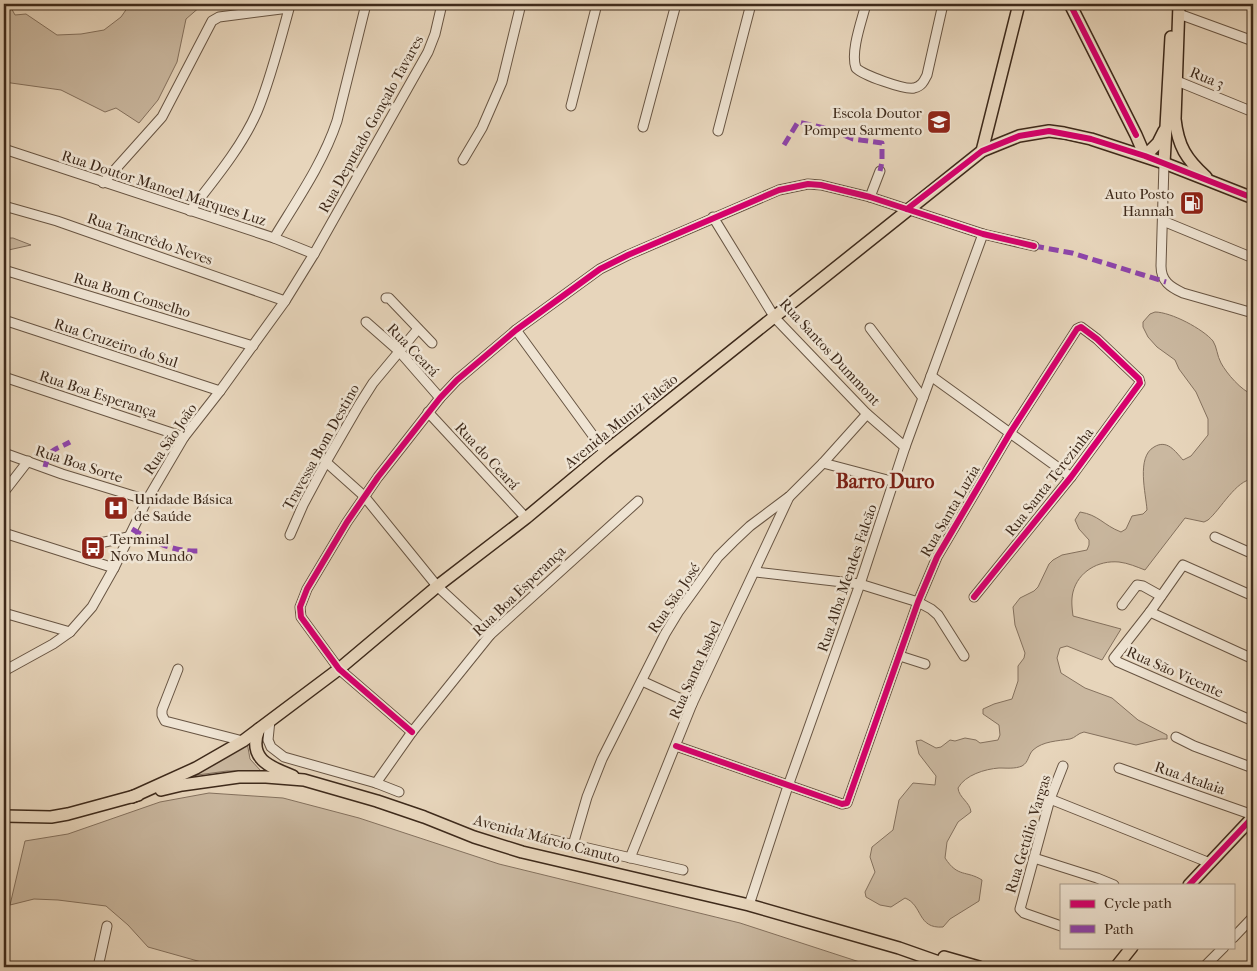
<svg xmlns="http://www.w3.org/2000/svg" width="1257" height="971" font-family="'IM FELL French Canon',serif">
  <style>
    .green { fill: #cab8a0; stroke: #84715e }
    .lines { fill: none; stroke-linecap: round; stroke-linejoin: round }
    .minor-casing { stroke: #685543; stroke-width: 11 }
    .major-casing { stroke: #3e2a1b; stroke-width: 14 }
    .minor { stroke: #efe4d3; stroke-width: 9 }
    .major { stroke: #e7d5bb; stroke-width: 11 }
    .quiet { stroke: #8e44ad; stroke-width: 5; stroke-dasharray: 10 5; stroke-linecap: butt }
    .cycleway-casing { stroke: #efe4d3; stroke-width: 9 }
    .cycleway { stroke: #d6006c; stroke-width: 6 }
    .labels { text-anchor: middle; stroke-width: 5; stroke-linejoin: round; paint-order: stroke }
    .street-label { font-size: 15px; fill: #3e2a1b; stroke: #efe4d3 }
    .poi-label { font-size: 15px; fill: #3e2a1b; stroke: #efe4d3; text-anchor: end }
    .district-label { font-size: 20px; font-weight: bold; fill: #7a1f14; stroke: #efe4d3 }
  </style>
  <rect width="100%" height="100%" fill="#e7d5bb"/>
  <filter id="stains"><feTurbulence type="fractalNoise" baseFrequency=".004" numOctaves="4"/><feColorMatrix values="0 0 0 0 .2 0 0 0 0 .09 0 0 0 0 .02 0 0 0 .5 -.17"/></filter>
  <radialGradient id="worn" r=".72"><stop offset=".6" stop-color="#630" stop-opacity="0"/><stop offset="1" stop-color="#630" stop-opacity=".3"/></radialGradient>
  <g class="green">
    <polygon points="4,4 9,4 15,15 26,14 57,35 81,34 104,30 121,17 130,4 214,4 201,6 186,19 177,62 158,100 139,123 116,108 105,112 61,90 4,82"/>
    <polygon points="4,238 13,238 31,245 4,251"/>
    <path d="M1155,312C1171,312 1203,329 1213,341C1217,347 1217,356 1221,363C1227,374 1241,390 1253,395V479C1236,480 1221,509 1208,520L1204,522L1185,518L1145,570C1137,567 1128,563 1119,562C1098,560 1078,572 1073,592C1071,600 1072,608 1073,616L1121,629L1102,660L1067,646L1060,648L1057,658L1061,673L1085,688L1112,698L1138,720L1167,735V739H1161L1136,745L1084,732C1078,733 1075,738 1070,739C1058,741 1043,741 1033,750C1028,755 1029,762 1022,766C1015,769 1007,768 999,768C985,769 965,775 958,788C959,798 970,802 971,812L958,822L947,842L945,858C958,878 966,870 982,880L979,901L950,919L943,927C917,929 923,905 905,898L891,907L880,905L866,897L865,892L875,872L870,857L872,847L893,830L899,800L913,783L935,785L936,776L919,754L916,741L921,740L936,748L941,747L950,740L955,741L965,738L976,740L980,743L998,740L1000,735L999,725L983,714V709L994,704L1012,699L1018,681V666L1024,658L1025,653L1015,625L1013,607L1020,598L1034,591L1038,587L1049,564L1053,560L1062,555L1087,550L1089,545V540L1079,529L1075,520L1080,512C1099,515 1103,525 1121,532L1126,529L1132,516L1143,514L1147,510C1146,494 1136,457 1154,447C1167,439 1175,451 1183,460L1191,456L1208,435V419L1196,392L1179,369L1175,360L1157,347L1148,337L1143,327V322L1150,314Z"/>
    <polygon points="247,742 250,759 261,771 227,771 190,776"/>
    <polygon points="209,793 283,798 359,818 499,864 740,923 875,967 219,967 148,947 128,925 106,906 58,900 34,899 10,905 25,841 68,834 160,802"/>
  </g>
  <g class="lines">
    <defs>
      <g id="minor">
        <path d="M866,4C862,20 850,52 856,68C863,75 904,90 914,88C922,86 924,81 927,75L943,4"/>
        <polyline points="1179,14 1253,41"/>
        <polyline points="1177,81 1253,112"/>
        <polyline points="571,106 597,4"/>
        <polyline points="643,127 676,4"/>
        <polyline points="718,131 751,4"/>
        <polyline points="4,149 274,238 314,254"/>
        <polyline points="463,160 482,128 502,82 521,4"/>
        <path d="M1164,163L1161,266C1161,281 1170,287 1183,293L1253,313"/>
        <polyline points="103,183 162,117 212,21 219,17 289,8"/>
        <polyline points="870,197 880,171"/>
        <polyline points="4,206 57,221 285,301"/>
        <path d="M190,211C214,180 241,148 257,112C270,81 281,38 290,5"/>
        <polyline points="713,217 775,318 867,414 905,447"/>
        <polyline points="1163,221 1253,258"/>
        <path d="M274,238C297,200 323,163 337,121L366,4"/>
        <polyline points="4,270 253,346"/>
        <polyline points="386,298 389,298 432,343"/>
        <polyline points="4,320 220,391"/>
        <polyline points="366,322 399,351 440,398"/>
        <polyline points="870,328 923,398"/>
        <polyline points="516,330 605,452"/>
        <polyline points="931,376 1071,477"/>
        <polyline points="4,377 184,437"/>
        <polyline points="428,412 526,518"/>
        <polyline points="4,453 62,474 147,500"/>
        <polyline points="326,462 364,496 437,586 490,635"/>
        <polyline points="823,463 895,482"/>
        <polyline points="4,492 28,461"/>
        <polyline points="4,533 114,568"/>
        <polyline points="290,535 303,505 326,462 359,405 373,383 418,329"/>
        <polyline points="1215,537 1253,554"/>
        <polyline points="92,561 100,543 128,537"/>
        <polyline points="756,572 860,584 918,602 931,609 938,615 964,656"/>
        <polyline points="1253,596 1183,565 1150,612 1114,658 1118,662 1253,721"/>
        <polyline points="1122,605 1137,585 1143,586 1161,596"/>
        <polyline points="1150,612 1253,659"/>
        <polyline points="4,613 70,632"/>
        <polyline points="900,656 925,664"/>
        <polyline points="178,669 162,710 162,715 165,721 243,741"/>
        <polyline points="4,671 53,644 70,632 92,607 114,568 147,500 184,437 220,391 285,301 314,254 428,52 435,34 442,4"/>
        <polyline points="642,681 692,704"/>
        <polyline points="270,720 268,740 271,747 284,757 376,783 399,792"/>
        <polyline points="412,732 339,669 301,617 300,607 307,589 347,522 378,477 440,398 457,380 516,330 600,269 628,255 779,190 808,184 821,185 870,197 983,234 1034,246"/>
        <polyline points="1176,737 1194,746 1253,768"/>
        <polyline points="676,746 842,804 847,803 918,602 937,557 1010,433 1077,329 1081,327 1097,339 1139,379 1140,383 1071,477 974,597"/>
        <polyline points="1119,768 1253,815"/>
        <polyline points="376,783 412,732 490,635 638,501"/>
        <polyline points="1050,799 1210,863"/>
        <polyline points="527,834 683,870"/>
        <polyline points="573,845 587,797 602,759 665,634 679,611 718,557 733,542 750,526 790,496 823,463 867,414"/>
        <polyline points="630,858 692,704 789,497"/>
        <polyline points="1034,858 1097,878 1114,885"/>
        <polyline points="749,905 788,786 860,584 905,447 983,234"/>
        <polyline points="1061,926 1024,913 1020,909 1050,799 1063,766"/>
        <polyline points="1233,938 1253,917"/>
        <polyline points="98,967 107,926"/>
        <polyline points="1204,967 1224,947"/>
      </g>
      <g id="major">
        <polyline points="1070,4 1136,135 1145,156"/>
        <path d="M1179,4L1175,119C1178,146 1186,159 1206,177"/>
        <polyline points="982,151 1019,4"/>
        <polyline points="1145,156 1158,143 1164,131"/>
        <polyline points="1164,163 1171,37"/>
        <path d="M259,729C247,759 270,767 293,776"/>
        <polyline points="161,790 182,785 239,777 266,777 304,780 377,801 424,817 474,837 522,852 749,905 899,948 953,967"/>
        <polyline points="132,797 196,768 243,741 339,669 440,584 526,518 605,452 982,151 1019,136 1049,131 1064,133 1091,139 1164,163 1253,198"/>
        <polyline points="4,816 51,817 68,814 138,795"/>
        <polyline points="1189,885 1253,817"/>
        <polyline points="944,957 979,967"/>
        <polyline points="1116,967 1132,947"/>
      </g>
    </defs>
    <use href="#minor" class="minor-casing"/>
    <use href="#major" class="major-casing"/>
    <use href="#minor" class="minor"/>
    <use href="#major" class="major"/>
    <g class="quiet">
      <polyline points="784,145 798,122 829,129 853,139 882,143 882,162 880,171"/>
      <polyline points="1034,246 1072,253 1166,282"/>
      <path d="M45,467C50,447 54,451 70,442"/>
      <path d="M132,529C153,542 174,552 199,551"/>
    </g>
    <defs>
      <g id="cycleway">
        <polyline points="1070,4 1136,135"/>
        <polyline points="907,209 982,151 1019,136 1049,131 1091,139 1145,156 1253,198"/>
        <polyline points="412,732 339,669 301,617 300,607 307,589 347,522 378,477 440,398 457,380 516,330 600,269 628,255 779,190 808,184 821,185 870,197 983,234 1034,246"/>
        <polyline points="676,746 842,804 847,803 918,602 937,557 1010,433 1077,329 1081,327 1097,339 1139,379 1140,383 1071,477 974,597"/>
        <polyline points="1189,885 1253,817"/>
      </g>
    </defs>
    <use href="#cycleway" class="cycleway-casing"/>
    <use href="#cycleway" class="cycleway"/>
  </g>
  <defs>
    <symbol id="school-square" viewBox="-11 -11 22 22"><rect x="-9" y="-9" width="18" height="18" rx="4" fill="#8f2418" stroke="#efe4d3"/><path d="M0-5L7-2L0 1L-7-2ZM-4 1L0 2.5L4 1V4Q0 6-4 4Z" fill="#fff"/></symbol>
    <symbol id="fuel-square" viewBox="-11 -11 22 22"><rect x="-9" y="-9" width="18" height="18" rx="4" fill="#8f2418" stroke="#efe4d3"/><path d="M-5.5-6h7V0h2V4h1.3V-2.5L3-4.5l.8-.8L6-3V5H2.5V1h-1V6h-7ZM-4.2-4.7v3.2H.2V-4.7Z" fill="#fff"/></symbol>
    <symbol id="hospital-square" viewBox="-11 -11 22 22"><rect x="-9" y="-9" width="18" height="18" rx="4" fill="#8f2418" stroke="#efe4d3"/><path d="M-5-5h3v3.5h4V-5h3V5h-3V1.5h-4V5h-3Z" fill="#fff"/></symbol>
    <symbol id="bus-square" viewBox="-11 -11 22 22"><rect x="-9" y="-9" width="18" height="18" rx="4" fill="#8f2418" stroke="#efe4d3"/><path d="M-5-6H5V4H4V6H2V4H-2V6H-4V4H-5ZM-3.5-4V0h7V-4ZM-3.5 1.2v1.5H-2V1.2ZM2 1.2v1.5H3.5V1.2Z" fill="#fff"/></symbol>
  </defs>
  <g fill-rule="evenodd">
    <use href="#school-square" x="925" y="108" width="28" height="28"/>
    <use href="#fuel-square" x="1178" y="189" width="28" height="28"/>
    <use href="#hospital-square" x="102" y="494" width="28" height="28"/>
    <use href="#bus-square" x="79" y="534" width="28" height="28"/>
  </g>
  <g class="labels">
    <g class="street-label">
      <text transform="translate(1207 78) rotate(22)" y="5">Rua 3</text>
      <text transform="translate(371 124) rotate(-61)" y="5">Rua Deputado Gonçalo Tavares</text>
      <text transform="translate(164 188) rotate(18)" y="5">Rua Doutor Manoel Marques Luz</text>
      <text transform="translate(150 239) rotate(19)" y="5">Rua Tancrêdo Neves</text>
      <text transform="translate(132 295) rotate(17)" y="5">Rua Bom Conselho</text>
      <text transform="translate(116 343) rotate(18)" y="5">Rua Cruzeiro do Sul</text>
      <text transform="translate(413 350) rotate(46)" y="5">Rua Ceará</text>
      <text transform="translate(830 352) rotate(47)" y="5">Rua Santos Dummont</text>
      <text transform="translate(98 394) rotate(18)" y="5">Rua Boa Esperança</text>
      <text transform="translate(621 421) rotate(-39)" y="5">Avenida Muniz Falcão</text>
      <text transform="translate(170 439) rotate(-56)" y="5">Rua São João</text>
      <text transform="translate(321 447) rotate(-61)" y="5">Travessa Bom Destino</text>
      <text transform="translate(487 456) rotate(47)" y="5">Rua do Ceará</text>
      <text transform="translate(79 464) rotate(18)" y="5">Rua Boa Sorte</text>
      <text transform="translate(1049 482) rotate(-52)" y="5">Rua Santa Terezinha</text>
      <text transform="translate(950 511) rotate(-60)" y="5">Rua Santa Luzia</text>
      <text transform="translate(847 578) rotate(-71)" y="5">Rua Alba Mendes Falcão</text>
      <text transform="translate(519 591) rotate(-44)" y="5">Rua Boa Esperança</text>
      <text transform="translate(674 598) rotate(-56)" y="5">Rua São José</text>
      <text transform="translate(695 670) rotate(-66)" y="5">Rua Santa Isabel</text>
      <text transform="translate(1175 672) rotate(24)" y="5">Rua São Vicente</text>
      <text transform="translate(1190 778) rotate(19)" y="5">Rua Atalaia</text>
      <text transform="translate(1028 834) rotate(-73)" y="5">Rua Getúlio Vargas</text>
      <text transform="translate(547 839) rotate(15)" y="5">Avenida Márcio Canuto</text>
    </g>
    <g class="poi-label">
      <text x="922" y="118">Escola Doutor<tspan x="922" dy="17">Pompeu Sarmento</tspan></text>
      <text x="1174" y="199">Auto Posto<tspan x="1174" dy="17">Hannah</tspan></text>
      <text x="134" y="504" text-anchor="start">Unidade Básica<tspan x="134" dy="17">de Saúde</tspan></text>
      <text x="110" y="544" text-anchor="start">Terminal<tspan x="110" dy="17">Novo Mundo</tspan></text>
    </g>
    <g class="district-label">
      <text x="885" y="488">Barro Duro</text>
    </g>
  </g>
  <rect width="1257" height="971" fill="none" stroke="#e7d5bb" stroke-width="20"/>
  <rect x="5" y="5" width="1247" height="961" fill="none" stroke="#3e2a1b" stroke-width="2.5"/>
  <rect x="10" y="10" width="1237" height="951" fill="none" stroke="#3e2a1b"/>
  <rect x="1060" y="884" width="175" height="65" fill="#efe4d3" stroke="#a89a89"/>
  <rect x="1070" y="900" width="25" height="8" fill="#d6006c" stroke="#a89a89"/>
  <text x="1104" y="908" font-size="15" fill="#3e2a1b">Cycle path</text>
  <rect x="1070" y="925" width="25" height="8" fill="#8e44ad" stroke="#a89a89"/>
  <text x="1104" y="934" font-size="15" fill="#3e2a1b">Path</text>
  <rect width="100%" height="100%" filter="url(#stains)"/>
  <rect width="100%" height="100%" fill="url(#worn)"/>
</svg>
